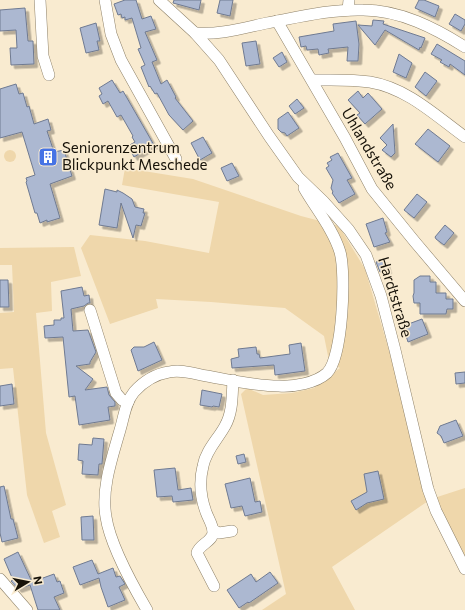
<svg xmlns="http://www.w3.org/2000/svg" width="465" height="610" font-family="Commissioner,sans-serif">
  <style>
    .green { fill: #efd7ab }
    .building { fill: #acb8d1; stroke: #6f7a91; filter: url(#shadow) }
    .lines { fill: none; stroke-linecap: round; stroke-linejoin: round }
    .street-casing { stroke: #8e8168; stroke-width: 12 }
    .street { stroke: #fff; stroke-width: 11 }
    .labels { text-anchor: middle; stroke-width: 3; stroke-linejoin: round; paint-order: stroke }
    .poi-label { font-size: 15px; fill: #171209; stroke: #f9ebd0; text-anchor: start }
    .street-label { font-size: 15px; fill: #171209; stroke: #f9ebd0 }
  </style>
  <defs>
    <filter id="shadow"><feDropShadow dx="3.5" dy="3.5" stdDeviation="0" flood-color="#0004"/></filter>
  </defs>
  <rect width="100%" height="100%" fill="#f9ebd0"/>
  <g class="green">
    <circle cx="10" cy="156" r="6"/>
    <polygon points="125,168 193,179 301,216 339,226 365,269 400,388 425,497 431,499 465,488 465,561 431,499 332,567 355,610 262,610 286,594 241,394 247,388 263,395 292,393 314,388 340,368 329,361 324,336 285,308 211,302 156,299 158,308 110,324 81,248 90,235 145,241 209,253 219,202 122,185"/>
    <polygon points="74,247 81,276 51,282 52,311 36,313 46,433 66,505 52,511 60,537 44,543 27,495 13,368 0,369 0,313 14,312 12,265 0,265 0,248"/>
  </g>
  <g class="building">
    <polygon points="125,0 136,0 142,19 151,16 156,29 145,32 157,60 152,62 161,84 167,80 176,97 175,98 193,121 183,130 169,115 157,93 155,94 150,86 149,87 141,67 145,65 138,49 141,48 132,18 125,20 125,17 122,18 121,14 118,15 114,4"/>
    <polygon points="174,0 201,0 199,10 173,3"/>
    <polygon points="220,0 233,0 230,16 217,13"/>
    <polygon points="419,0 424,0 439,6 435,17 415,8"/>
    <polygon points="25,8 28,41 33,41 34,64 11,65 10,48 17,48 16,30 0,31 0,10"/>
    <polygon points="455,14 465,20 465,24 461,31 449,24"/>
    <polygon points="373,20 384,21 383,24 425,38 421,48 420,47 419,50 385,30 375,45 358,25 372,26"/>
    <polygon points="356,21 359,44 358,61 347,61 348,47 328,49 329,53 319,55 318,49 307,50 306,46 301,47 299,37 334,31 333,24"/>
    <polygon points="96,23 100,41 97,41 99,50 86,53 80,28"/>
    <polygon points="256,41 260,64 246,66 242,43"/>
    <polygon points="437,44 465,61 465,75 450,64 449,67 440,62 442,60 431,54"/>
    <polygon points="282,52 287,62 279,67 273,58"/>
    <polygon points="399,54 412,63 406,78 393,72"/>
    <polygon points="425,72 437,81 426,96 415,87"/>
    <polygon points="112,80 120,93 123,91 154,145 134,157 128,146 135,142 132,137 133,136 121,115 117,117 108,101 103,104 99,96 102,94 99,88"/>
    <polygon points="16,84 19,94 23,93 27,107 29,106 34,124 48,119 51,130 47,131 54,152 64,150 72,176 50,184 60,218 47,222 47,220 40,223 37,213 35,213 26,182 27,181 26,178 35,175 22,132 0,138 0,89"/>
    <polygon points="358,91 363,98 368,93 382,109 365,124 357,115 360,113 348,100"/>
    <polygon points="297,99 304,108 295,114 289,106"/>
    <polygon points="288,112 299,128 287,136 285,133 281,132 278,129 278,119"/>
    <polygon points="393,124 395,153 391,157 382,150 387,145 380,138"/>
    <polygon points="428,129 450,146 438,162 415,144"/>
    <polygon points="203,137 212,153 200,160 191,143"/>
    <polygon points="338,153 352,178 347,180 355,194 339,203 332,193 333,192 331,188 333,180 326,168 329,166 327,163 332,160 330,157"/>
    <polygon points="232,163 239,176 227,181 221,168"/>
    <polygon points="105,189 117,192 117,190 123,193 132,199 135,207 144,209 143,213 145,213 141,226 136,225 133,238 121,203 117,228 99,225"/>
    <polygon points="417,194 427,202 414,218 404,210"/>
    <polygon points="383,218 387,232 385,233 390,242 374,247 366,224"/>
    <polygon points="445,225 454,233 444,245 436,239 435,237"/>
    <polygon points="385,260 388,270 380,272 376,262"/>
    <polygon points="420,276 430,276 430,282 436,282 436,293 446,293 446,299 453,299 453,309 447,309 446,314 420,314 420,303 414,303 413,296 414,293 414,280"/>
    <polygon points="0,280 8,280 9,307 0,307"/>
    <polygon points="82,287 84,296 89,295 90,303 88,303 84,306 71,309 73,331 88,330 96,352 90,362 90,364 76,366 93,379 85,390 107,387 109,395 115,402 115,406 108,407 110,420 79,425 75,396 69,397 63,337 45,338 44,326 54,325 54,320 61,320 61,318 64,318 61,291"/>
    <polygon points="422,319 428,334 408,342 403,326"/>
    <polygon points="154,342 162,360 138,371 131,350 134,347 144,347"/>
    <polygon points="301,343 305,371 275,375 274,365 232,368 231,359 239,357 238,349 256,347 257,354 259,354 260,358 290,354 289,345"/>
    <polygon points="465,372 465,383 456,384 455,373"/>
    <polygon points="12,384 14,404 0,406 0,386"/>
    <polygon points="202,390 222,394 219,407 213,406 212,407 200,405"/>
    <polygon points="456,420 463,436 444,443 441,436 437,433 440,426"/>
    <polygon points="93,438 104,439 102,464 99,464 98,475 82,474 83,461 78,460 79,444 92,445"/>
    <polygon points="244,454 246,462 238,464 236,456"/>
    <polygon points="175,468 178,490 191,488 193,500 173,502 172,496 157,497 154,470"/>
    <polygon points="378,471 384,499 367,503 356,510 351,501 367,492 364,474"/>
    <polygon points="250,478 255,502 260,501 262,512 245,516 242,506 231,508 225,484"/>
    <polygon points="4,486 11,519 13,519 18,538 2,542 0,533 0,487"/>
    <polygon points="93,516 94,540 82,540 81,517"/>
    <polygon points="18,552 32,582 54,574 57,582 60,581 64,593 54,597 60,610 38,610 30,585 18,589 11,581 13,580 4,559"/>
    <polygon points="92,560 98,574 113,568 116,577 120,576 125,584 119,587 125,600 108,607 101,587 99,578 80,585 73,567"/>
    <polygon points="270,572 278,583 249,603 248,602 239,608 227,590 251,574 256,582"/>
  </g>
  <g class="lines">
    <defs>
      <g id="street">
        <polyline points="40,0 43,56 49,75"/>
        <polyline points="105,0 111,34 121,60 176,159"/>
        <polyline points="159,0 195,33 219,60 269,136 298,177 323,201 349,230 366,255 381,296 395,350 428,489 436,511 465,569"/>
        <polyline points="348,10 349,0"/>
        <polyline points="277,21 345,138 372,189 415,242 465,301"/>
        <path d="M195,33C220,35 243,28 267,23C299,17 331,9 363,10C400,10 435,28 465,47"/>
        <path d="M312,80C331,80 351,79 370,82C407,88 436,116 465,137"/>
        <polyline points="90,310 116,393 122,400 128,402"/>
        <polyline points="213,530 219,533 232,531"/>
        <polyline points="0,579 27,610"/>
        <path d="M214,586L197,553C199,544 213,542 213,532C213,525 208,518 206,512C200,496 199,482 203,466C206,450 218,439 225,426C233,412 232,395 233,380"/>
        <path d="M147,610C133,586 110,544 106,517C101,489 112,458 120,430C124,417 125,403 134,392C143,382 156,374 169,372C182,369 195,374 207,376C230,380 255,386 279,386C294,387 316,383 327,373C343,357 346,273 340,252C333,229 316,209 304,188"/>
      </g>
    </defs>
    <use href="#street" class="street-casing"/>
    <use href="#street" class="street"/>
  </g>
  <defs>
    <symbol id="building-square" viewBox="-11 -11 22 22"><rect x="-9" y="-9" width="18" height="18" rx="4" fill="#4673e5" stroke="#f9ebd0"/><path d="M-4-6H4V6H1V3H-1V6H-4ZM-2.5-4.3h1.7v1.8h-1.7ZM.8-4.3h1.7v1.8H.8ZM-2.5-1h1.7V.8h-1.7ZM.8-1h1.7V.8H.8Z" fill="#fff"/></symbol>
  </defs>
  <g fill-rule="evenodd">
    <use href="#building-square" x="37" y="146" width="22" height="22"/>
  </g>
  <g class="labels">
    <g class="poi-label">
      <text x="62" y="153">Seniorenzentrum<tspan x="62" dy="17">Blickpunkt Meschede</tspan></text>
    </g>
    <g class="street-label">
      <text transform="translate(369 149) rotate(59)" y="5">Uhlandstraße</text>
      <text transform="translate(395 297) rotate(73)" y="5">Hardtstraße</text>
    </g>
  </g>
  <g transform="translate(28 582) rotate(80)" stroke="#f9ebd0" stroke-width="3" paint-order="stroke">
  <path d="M0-3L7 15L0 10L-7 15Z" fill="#171209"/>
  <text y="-6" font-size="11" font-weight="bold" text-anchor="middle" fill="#171209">N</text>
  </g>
</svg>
